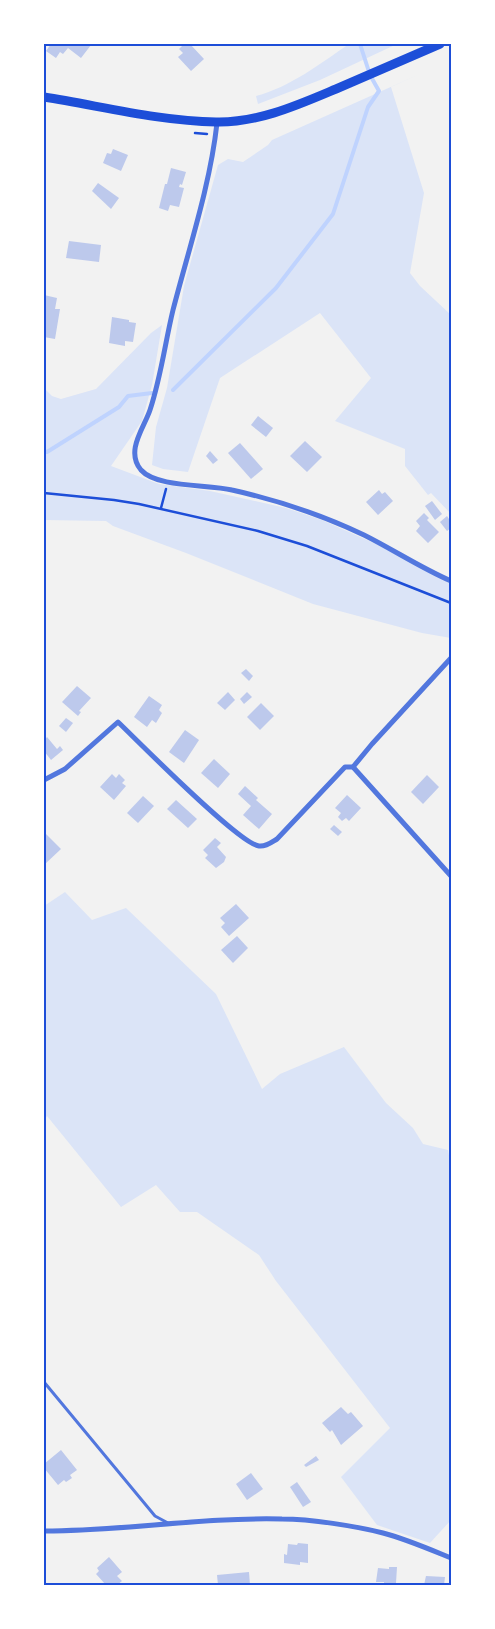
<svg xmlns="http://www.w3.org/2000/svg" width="495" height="1629" font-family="'Titillium Web',sans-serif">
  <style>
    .green { fill: #dbe4f7 }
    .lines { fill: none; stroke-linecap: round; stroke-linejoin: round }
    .stream { stroke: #bfd3fe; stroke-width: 4 }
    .building { fill: #bdc9ec }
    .path { stroke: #1d4ed8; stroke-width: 2.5 }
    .service { stroke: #5277de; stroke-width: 3 }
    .minor { stroke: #5277de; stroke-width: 5 }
    .secondary { stroke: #1d4ed8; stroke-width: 9 }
    .neatline { fill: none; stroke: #1d4ed8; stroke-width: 2 }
  </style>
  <rect width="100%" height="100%" fill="#f2f2f2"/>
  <g class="green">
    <path d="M349,44H397L320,80L258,104L256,96C290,87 320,64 349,44Z"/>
    <polygon points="422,73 391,87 424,193 410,273 420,286 451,315 451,514 431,493 428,495 405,466 405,449 335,421 371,378 320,313 220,378 188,472 163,469 152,465 156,427 167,388 184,286 218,165 228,159 243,162 268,145 272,140"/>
    <polygon points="162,325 152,385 142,421 111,466 159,484 210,491 286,508 322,520 376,544 451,583 451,638 422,633 313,604 186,553 113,526 106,521 44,520 44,388 52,396 61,399 96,389 151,333"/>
    <polygon points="65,892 92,920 126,908 216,994 262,1089 280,1074 344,1047 386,1103 413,1128 423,1144 448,1150 451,1167 451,1520 430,1543 377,1525 341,1477 390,1428 276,1281 259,1255 197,1212 180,1212 156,1185 121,1207 47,1116 44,1121 44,906"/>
  </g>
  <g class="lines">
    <g class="stream">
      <polyline points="173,390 276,288 333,214 368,107 379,91 370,75 360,44"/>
      <polyline points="44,451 47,452 119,407 128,396 152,393"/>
    </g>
  </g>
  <g class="building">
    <polygon points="51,44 90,44 91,45 81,58 68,48 63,54 60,52 56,58 46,51"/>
    <polygon points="184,44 190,44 204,59 191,71 178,57 183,53 179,49"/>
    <polygon points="113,149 128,155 121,171 103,163 107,153 111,154"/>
    <polygon points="171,168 186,172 182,185 180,184 179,187 184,188 179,207 170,205 168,211 159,208 165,184 167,184"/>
    <polygon points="98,183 119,198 111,209 92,191"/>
    <polygon points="69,241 101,245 99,262 66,258"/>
    <polygon points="44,295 57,298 55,309 60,309 55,339 44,337"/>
    <polygon points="112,317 129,320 129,322 136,323 133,342 125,341 125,346 109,343"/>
    <polygon points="258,416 273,428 266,437 251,425"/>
    <polygon points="305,441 322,457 307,472 290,456"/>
    <polygon points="240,443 263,469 251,479 228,453"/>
    <polygon points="210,451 218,460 213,464 206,456"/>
    <polygon points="379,490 382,494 385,492 393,501 378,515 366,502"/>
    <polygon points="432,501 442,514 435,520 425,506"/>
    <polygon points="424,513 429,518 427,520 439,532 428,543 416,531 420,526 416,521"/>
    <polygon points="447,516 451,522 451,528 447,531 440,522"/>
    <polygon points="246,669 253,676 249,681 241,673"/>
    <polygon points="77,686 91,698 79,711 81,712 78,716 62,702"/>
    <polygon points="228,692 235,700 225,710 217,703"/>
    <polygon points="247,692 252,697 244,704 240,699"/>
    <polygon points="149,696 162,705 159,710 162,713 156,723 152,720 147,727 134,717"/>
    <polygon points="261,703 274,716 260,730 247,717"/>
    <polygon points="66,718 73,723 66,732 59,726"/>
    <polygon points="185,730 199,740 184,763 169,752"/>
    <polygon points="47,737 57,749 60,746 63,750 51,760 44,751 44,741"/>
    <polygon points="214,759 230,774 218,788 201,773"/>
    <polygon points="112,774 116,778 119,774 125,780 122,783 126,786 114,800 100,787"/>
    <polygon points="427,775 439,787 423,804 411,792"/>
    <polygon points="245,786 258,798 256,800 272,814 259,829 243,815 251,806 238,794"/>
    <polygon points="347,795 361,808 349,821 346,818 342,821 338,817 341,813 335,808"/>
    <polygon points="143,796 154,806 138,823 127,813"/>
    <polygon points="176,800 197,819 188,828 167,809"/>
    <polygon points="334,825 342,832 338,836 330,829"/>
    <polygon points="45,833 61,849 44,865 44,834"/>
    <polygon points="215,838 221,843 217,847 226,857 224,862 216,868 205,858 208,855 203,850"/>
    <polygon points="236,904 249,918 229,936 221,927 225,923 220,918"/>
    <polygon points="237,936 248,948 233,963 221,950"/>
    <polygon points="341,1407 348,1414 351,1412 363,1426 341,1445 332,1430 330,1432 322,1423"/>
    <polygon points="61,1450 77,1470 70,1475 72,1478 66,1482 64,1480 58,1485 44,1468 44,1464"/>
    <polygon points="316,1456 319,1460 306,1467 304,1465"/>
    <polygon points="251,1473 263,1489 247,1500 236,1484"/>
    <polygon points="297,1482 311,1502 303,1507 290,1487"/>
    <polygon points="298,1543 308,1544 308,1563 300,1562 300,1565 284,1563 284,1554 287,1555 288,1544 297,1545"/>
    <polygon points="109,1557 122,1572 117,1576 122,1581 117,1585 106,1585 96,1574 99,1571 97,1568"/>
    <polygon points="389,1567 397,1567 396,1583 384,1585 384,1582 376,1582 378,1568 389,1569"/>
    <polygon points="249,1572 250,1585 218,1585 217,1575"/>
    <polygon points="426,1576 445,1577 444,1585 424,1585"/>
  </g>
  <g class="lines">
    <g class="path">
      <polyline points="195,133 207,134"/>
      <polyline points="44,493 114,500 139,504 258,531 307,546 451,603"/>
      <polyline points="161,508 166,489"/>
    </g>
    <polyline class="service" points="44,1382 155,1516 168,1523"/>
    <g class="minor">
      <path d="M217,123C210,186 189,248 173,310C165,343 161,377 150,410C144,428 125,451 141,470C157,488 208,484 232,490C277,500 322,515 364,535C394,550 421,568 451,581"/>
      <polyline points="353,767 372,744 451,658"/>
      <path d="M44,780L65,769L118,722C139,742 239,844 259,846C266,847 272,842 277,839L345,767H353L451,876"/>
      <path d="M44,1531C123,1531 202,1517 282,1519C311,1519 355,1526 383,1533C406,1539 429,1549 451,1558"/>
    </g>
    <path class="secondary" d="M44,97C101,106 159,121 216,122C258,123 298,105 336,89C371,74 406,59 440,44"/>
  </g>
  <rect width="495" height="1629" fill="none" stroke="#ffffff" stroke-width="90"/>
  <rect x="45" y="45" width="405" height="1539" class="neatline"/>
</svg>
